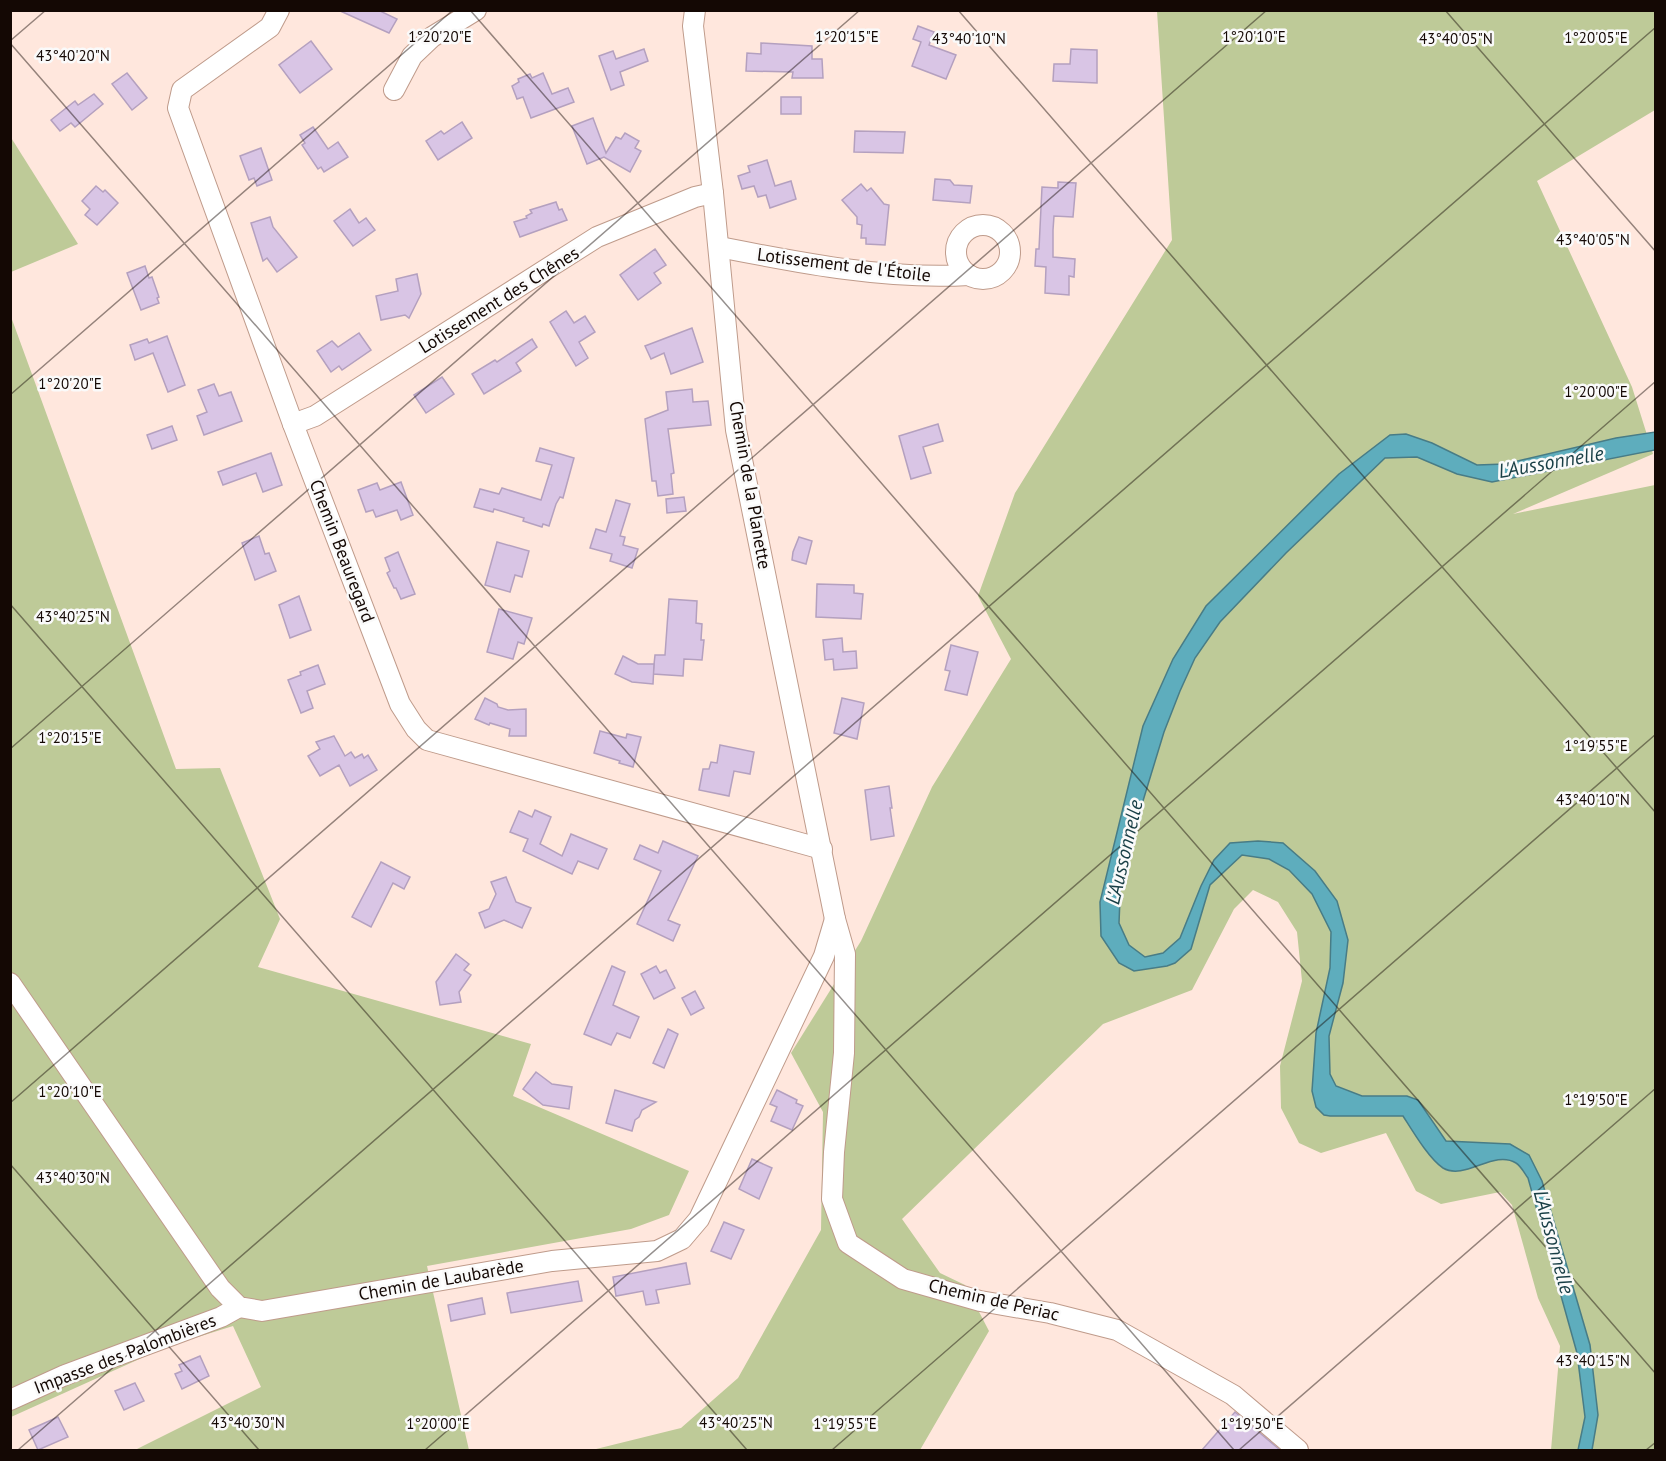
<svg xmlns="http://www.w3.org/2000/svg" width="1666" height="1461" font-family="'PT Sans',sans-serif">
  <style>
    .green { fill: #beca98 }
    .water { fill: #5eadbd; stroke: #487c86; stroke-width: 1.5 }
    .building { fill: #d9c5e5; stroke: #b4a0bf; stroke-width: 1.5 }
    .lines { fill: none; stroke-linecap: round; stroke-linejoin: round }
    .minor-casing { stroke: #bf9b8b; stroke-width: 22 }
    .minor { stroke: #fff; stroke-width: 20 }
    .ticks { fill: none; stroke: #140804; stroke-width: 1.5; stroke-opacity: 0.45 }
    .labels { text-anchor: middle; stroke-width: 5; stroke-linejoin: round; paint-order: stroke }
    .street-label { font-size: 18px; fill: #140804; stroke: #fafafa }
    .water-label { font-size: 20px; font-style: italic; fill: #183e45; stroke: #fafafa }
    .ticks-label { font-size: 15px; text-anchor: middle; fill: #140804; stroke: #fafafa; stroke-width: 5; stroke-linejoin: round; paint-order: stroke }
  </style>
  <rect width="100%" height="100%" fill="#ffe7dd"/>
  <g class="green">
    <polygon points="1157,11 1655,11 1655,110 1537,181 1632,387 1653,454 1513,514 1655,485 1655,1450 1551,1450 1560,1346 1538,1298 1512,1205 1500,1192 1441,1204 1416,1191 1386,1133 1321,1153 1299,1143 1281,1108 1280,1066 1302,981 1297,932 1278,902 1253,890 1234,909 1192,990 1103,1024 902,1219 940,1273 965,1285 989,1331 920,1450 592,1450 681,1428 738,1378 821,1230 823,1112 791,1053 861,941 932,787 1011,659 978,596 1015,493 1172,240"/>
    <polygon points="10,136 78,244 11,272 10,272"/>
    <polygon points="10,314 176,769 220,768 280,919 258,967 531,1044 513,1096 689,1171 669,1215 631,1229 427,1266 469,1450 135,1450 261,1387 233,1326 166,1347 11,1417"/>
  </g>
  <path class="water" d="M1655,432V450L1492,482L1457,474L1417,457L1385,458L1286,553L1220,622L1195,658L1180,691L1164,732L1121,873L1119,923L1129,945L1145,957L1163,953L1180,938L1201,886L1214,860L1230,843L1258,841L1283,843L1315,871L1337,901L1348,940L1343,983L1329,1036L1330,1074L1336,1086L1362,1096H1407L1418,1100L1446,1141L1510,1144L1529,1155L1542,1181L1590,1345L1598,1415L1592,1450H1578L1585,1417L1577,1353L1528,1178C1525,1174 1521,1166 1516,1163C1494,1149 1465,1181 1443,1168C1429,1159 1412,1130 1403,1116H1330L1324,1115L1316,1107L1312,1091L1316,1033L1330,968L1331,932L1312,894L1289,870L1269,859L1242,855L1210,885L1191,949L1175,963L1167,966L1134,971L1119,963L1101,936L1100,902L1143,726L1173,659L1206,606L1339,474L1390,435L1406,434L1432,443L1477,465L1505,464L1616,438Z"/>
  <g class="building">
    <polygon points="338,10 378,10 397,19 389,33"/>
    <polygon points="918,26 934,32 929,45 956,55 946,79 912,66 921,42 913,39"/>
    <polygon points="311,41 332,69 300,93 279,65"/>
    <polygon points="761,43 812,46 812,59 822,59 823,78 792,78 793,72 746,71 747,53 761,54"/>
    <polygon points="644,49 648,61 620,72 624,85 611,90 599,56 613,51 616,59"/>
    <polygon points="1071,49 1097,50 1097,83 1053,81 1054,64 1070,64"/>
    <polygon points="127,73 147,98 132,110 112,84"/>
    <polygon points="543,73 552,94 568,88 574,102 531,118 523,97 517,99 512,86 519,82 518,79 530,74 532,78"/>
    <polygon points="94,94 103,104 75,127 71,123 60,131 51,120 75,101 78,105"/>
    <rect x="781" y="97" width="20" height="17"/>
    <polygon points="593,118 606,153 616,137 621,139 625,133 639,141 635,148 641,151 630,172 604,157 587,164 572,126"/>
    <polygon points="462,122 472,138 438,160 426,141 441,131 444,134"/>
    <polygon points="313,127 328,149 338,142 348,157 324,172 321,167 318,169 302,145 305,143 300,135"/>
    <polygon points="855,131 905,132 903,153 854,152"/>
    <polygon points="261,148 272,180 257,186 254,178 249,180 240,156"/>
    <polygon points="767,160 775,186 791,181 796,199 770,208 766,195 758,197 754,186 742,189 738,176 750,172 748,166"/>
    <polygon points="935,179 950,180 954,185 972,186 970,203 933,200"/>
    <polygon points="1058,182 1076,183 1073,217 1054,216 1053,230 1053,257 1075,259 1074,277 1069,276 1069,295 1045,293 1046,267 1035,266 1036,249 1039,249 1042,187 1058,188"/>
    <polygon points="861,184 867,191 871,188 884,204 889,205 885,245 866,244 866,238 861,238 862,225 857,224 857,217 842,200"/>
    <polygon points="96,186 103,192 105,190 118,203 97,225 85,215 90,209 82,201"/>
    <polygon points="556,202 559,210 562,209 567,220 520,237 514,222 527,218 526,216 532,213 530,210"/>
    <polygon points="350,209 359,223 366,218 375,230 353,246 334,221"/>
    <polygon points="270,217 273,227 297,257 277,272 267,258 263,261 251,223"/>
    <polygon points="655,249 666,265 654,273 661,283 638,300 620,275"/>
    <polygon points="145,266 149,278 152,277 159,297 157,298 159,303 141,310 127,273"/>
    <polygon points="417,274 421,294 409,318 405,315 381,320 376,296 398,291 396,279"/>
    <polygon points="566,311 574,323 585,316 595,332 579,342 588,358 576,366 550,322"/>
    <polygon points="692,328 703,362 671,374 664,353 651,359 645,346"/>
    <polygon points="359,333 371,350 342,370 339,366 331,372 317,351 332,341 338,347"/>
    <polygon points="167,336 185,385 168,392 153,353 135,360 130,345 147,339 149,343"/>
    <polygon points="532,339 537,347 516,363 521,371 484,394 472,374 495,360 497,362"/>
    <polygon points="442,377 454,394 426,413 414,395"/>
    <polygon points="214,384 219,396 231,392 242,421 204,435 197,416 207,412 198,390"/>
    <polygon points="692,389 693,402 708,401 711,425 668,429 674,473 671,474 673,494 658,496 656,481 652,481 645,419 668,410 666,392"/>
    <polygon points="938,424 943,441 923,447 931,473 911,479 899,436"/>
    <polygon points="172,426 177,440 152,449 147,435"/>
    <polygon points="540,448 574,458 563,498 560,497 556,504 549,526 543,524 542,527 523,521 524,518 494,509 493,512 474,507 480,489 499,494 502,488 541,500 552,465 536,461"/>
    <polygon points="271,453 282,485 263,492 256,473 223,485 218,472"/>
    <polygon points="401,482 413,515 401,520 397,510 376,517 373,510 366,512 358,490 377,483 380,490"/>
    <polygon points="684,497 686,511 667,513 666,499"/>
    <polygon points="616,500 630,504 620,536 625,537 623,545 638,549 632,568 610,561 612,554 590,548 596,529 606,532"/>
    <polygon points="259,536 265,554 269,553 276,571 255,580 242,543"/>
    <polygon points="799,537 812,541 806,564 792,560 793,552"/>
    <polygon points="497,542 529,551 522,577 515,575 510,592 485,585"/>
    <polygon points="398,552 415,594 401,599 396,588 394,588 387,573 390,571 385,558"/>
    <polygon points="817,584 854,585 854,593 863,594 861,619 816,617"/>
    <polygon points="299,596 311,630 290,638 279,605"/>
    <polygon points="669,599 697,601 696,623 702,624 701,640 704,640 702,660 684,659 683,676 653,674 655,655 665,655"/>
    <polygon points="499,609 532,618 524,644 518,642 513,659 487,652"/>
    <polygon points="842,638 843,652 856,651 857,668 834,670 833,659 825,660 823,640"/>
    <polygon points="951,645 978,652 967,695 945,690 950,671 945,670"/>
    <polygon points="623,656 638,664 654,664 653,684 632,682 615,674"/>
    <polygon points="318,665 325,684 307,691 313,708 301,713 288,680 301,675 300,672"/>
    <polygon points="485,698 497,704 498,707 508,710 526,709 526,736 509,736 510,729 490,723 489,725 475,719"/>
    <polygon points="842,698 864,703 857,739 834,733"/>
    <polygon points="600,731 626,738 627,734 641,737 633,767 619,763 620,761 594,753"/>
    <polygon points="334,736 345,756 351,752 355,758 362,754 364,758 368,755 377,770 350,786 339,765 320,776 308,756 320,749 316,742"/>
    <polygon points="720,745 754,752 750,774 734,771 729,796 699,790 703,769 709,769 711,762 717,763"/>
    <polygon points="889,786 892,808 890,808 894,836 871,840 865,790"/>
    <polygon points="535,810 551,817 540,844 562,856 571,834 607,849 598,869 578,861 572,874 523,851 528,839 510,832 519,811 532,817"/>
    <polygon points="663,841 698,856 668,920 680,925 673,941 637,924 661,871 634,859 640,845 658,853"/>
    <polygon points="381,862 410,877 404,889 393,883 371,927 352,917"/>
    <polygon points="506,877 516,902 531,908 522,928 504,920 485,928 479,913 489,909 496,894 491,882"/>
    <polygon points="456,954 469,964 464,970 471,975 459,992 461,1002 440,1005 436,982"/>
    <polygon points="612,966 625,972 613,1005 639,1017 630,1038 617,1033 611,1045 584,1034"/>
    <polygon points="656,966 660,973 666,970 675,988 654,999 641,974"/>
    <polygon points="695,991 704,1008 691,1015 682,998"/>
    <polygon points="668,1029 678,1034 664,1068 653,1063"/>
    <polygon points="536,1072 552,1084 572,1087 569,1109 543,1105 523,1089"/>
    <polygon points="615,1090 656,1102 642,1110 639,1117 635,1120 632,1131 606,1123"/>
    <polygon points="777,1090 797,1100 796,1103 803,1106 792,1130 771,1121 777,1107 770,1104"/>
    <polygon points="752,1159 772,1168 759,1199 739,1189"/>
    <polygon points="724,1222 744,1230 731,1259 711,1251"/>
    <polygon points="686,1263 690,1284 656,1290 659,1303 646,1305 643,1291 616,1296 613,1277"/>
    <polygon points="578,1281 582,1301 511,1313 507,1293"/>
    <polygon points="482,1298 485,1314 451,1321 448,1305"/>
    <polygon points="200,1356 209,1376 182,1389 175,1374 182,1371 179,1365"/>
    <polygon points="135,1383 144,1401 124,1410 115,1391"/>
    <polygon points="1235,1412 1280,1450 1202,1450"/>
    <polygon points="58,1417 68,1437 38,1450 29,1430"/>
  </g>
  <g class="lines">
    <defs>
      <g id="minor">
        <polyline points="279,10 270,27 182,90 178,108 293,424 400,704 416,729 427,740 822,849"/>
        <polyline points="695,10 693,26 713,193 736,430 835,919 845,954 844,1053 834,1152 832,1199 848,1243 903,1279 980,1301 1050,1313 1117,1330 1233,1395 1298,1450"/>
        <polyline points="394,90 412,56 432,37 476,10"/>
        <circle cx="983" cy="252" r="27"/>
        <path d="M719,247C801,263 886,280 969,275"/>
        <polyline points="293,424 315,416 597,237 695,197 713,193"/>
        <polyline points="10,983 220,1288 239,1307 262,1311 552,1261 657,1251 682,1239 699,1219 824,956 835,919"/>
        <polyline points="10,1400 65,1375 221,1317 239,1307"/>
      </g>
    </defs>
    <use href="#minor" class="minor-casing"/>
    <use href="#minor" class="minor"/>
  </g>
  <path class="ticks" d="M470,10L1656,1374M958,10L1656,813M1445,10L1656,252M10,41L46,10M10,43L1234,1450M10,395L453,10M10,604L747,1450M10,749L860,10M10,1103L1267,10M10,1164L259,1450M18,1450L1656,27M425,1450L1656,381M832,1450L1656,734M1239,1450L1656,1088M1646,1450L1656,1442"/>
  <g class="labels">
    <g class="street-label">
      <text transform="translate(844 265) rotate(7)" y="6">Lotissement de l'Étoile</text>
      <text transform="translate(499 300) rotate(-32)" y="6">Lotissement des Chênes</text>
      <text transform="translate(750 485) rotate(80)" y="6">Chemin de la Planette</text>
      <text transform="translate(342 551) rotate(69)" y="6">Chemin Beauregard</text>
      <text transform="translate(441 1280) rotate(-10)" y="6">Chemin de Laubarède</text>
      <text transform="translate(994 1300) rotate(13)" y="6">Chemin de Periac</text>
      <text transform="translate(125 1354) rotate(-21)" y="6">Impasse des Palombières</text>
    </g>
    <g class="water-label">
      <text transform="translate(1551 462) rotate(-10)" y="7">L'Aussonnelle</text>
      <text transform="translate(1124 852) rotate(-77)" y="7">L'Aussonnelle</text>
      <text transform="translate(1554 1242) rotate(75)" y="7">L'Aussonnelle</text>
    </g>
  </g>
  <g class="ticks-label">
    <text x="440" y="42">1°20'20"E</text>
    <text x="847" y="42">1°20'15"E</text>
    <text x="1254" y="42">1°20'10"E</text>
    <text x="1596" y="43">1°20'05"E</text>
    <text x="969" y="44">43°40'10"N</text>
    <text x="1456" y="44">43°40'05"N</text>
    <text x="73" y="61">43°40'20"N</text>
    <text x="1593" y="245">43°40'05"N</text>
    <text x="70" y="389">1°20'20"E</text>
    <text x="1596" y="397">1°20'00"E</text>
    <text x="73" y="622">43°40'25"N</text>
    <text x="70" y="743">1°20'15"E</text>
    <text x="1596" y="751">1°19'55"E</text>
    <text x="1593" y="805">43°40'10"N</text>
    <text x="70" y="1097">1°20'10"E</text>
    <text x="1596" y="1105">1°19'50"E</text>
    <text x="73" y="1183">43°40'30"N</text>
    <text x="1593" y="1366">43°40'15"N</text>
    <text x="248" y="1428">43°40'30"N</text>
    <text x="736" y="1428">43°40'25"N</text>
    <text x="438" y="1429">1°20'00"E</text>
    <text x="845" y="1429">1°19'55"E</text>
    <text x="1252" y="1429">1°19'50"E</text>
  </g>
  <rect width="1666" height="1461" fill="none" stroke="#140804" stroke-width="24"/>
</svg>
